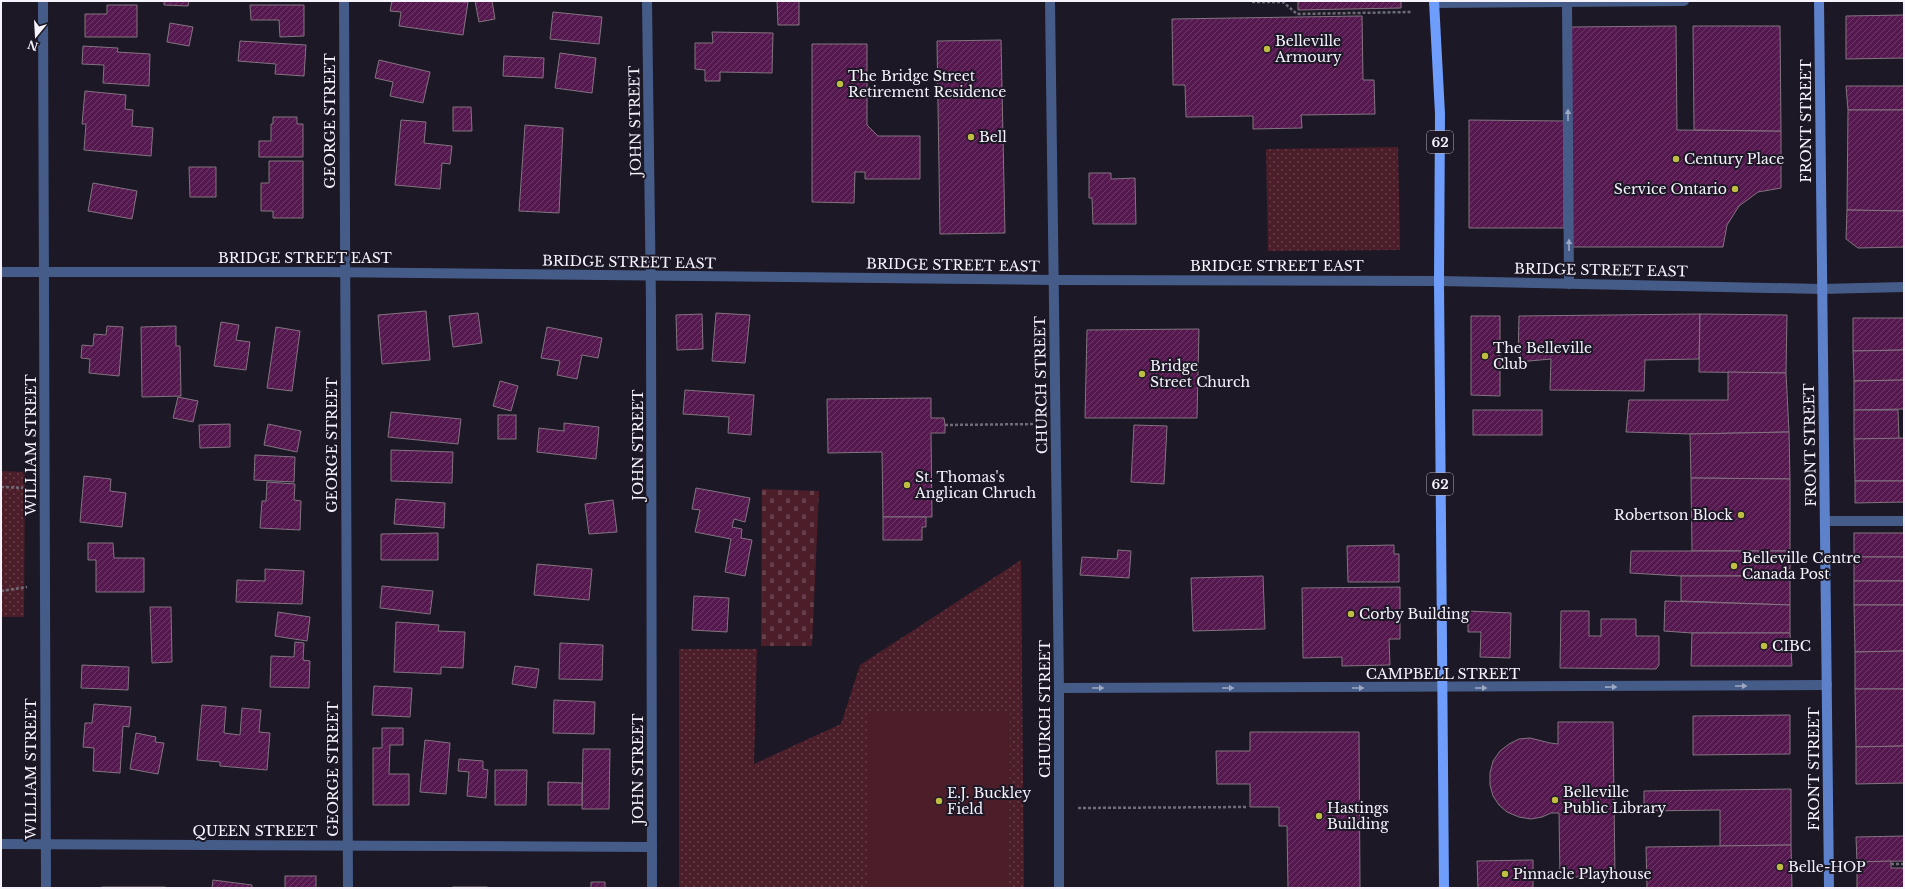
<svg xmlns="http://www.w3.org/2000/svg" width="1905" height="889" font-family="'Libre Baskerville',serif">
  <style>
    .cemetery { fill: url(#cemetery-stones) }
    .park { fill: url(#park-dots) }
    .pitch { fill: #4c1e2a }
    .building { fill: url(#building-hatch); stroke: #837480 }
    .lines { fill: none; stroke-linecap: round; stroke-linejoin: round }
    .path { stroke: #6f6c77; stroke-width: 2.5; stroke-dasharray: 3 2; stroke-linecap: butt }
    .service { stroke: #455c89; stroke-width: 10 }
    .minor { stroke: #455c89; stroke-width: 10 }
    .tertiary { stroke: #455c89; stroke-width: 10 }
    .secondary { stroke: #5d81ca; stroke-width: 10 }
    .primary { stroke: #6f9dfc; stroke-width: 10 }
    .oneway { fill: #9ea8c3 }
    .poi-dot { fill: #bfbe42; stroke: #1c1825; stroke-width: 1.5 }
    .labels { text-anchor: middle; stroke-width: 4; stroke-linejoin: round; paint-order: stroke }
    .shield { fill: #1c1825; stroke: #b5b1bc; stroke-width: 1 }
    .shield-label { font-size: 13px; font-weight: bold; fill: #f6f3fd }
    .poi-label { font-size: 14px; fill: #f6f3fd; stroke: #1c1825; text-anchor: start }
    .street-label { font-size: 14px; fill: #f6f3fd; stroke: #1c1825 }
  </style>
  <defs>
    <pattern id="cemetery-stones" width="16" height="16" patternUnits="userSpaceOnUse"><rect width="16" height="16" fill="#4c1e2a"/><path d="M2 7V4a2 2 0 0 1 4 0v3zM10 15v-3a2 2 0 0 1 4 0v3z" fill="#663f4a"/></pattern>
    <pattern id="park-dots" width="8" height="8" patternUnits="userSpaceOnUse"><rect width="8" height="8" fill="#4c1e2a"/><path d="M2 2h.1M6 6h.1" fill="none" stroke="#663f4a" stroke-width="1.8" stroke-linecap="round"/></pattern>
    <pattern id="building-hatch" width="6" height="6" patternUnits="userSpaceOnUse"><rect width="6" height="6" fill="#55184f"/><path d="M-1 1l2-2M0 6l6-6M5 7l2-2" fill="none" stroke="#6e3a69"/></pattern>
  </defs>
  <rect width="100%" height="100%" fill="#1c1825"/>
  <polygon class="cemetery" points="762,489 819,491 812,646 761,646"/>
  <g class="park">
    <polygon points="1398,147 1400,250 1268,251 1266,149"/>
    <polygon points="1,471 25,472 24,617 1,617"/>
    <polygon points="1021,560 1024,888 679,888 679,649 757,649 754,764 841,724 860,665"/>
  </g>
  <polygon class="pitch" points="868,712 1010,713 1009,888 867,888"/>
  <g class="building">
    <polygon points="164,1 189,1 188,6 164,5"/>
    <polygon points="392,1 468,2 463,35 399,26 401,12 390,11"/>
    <polygon points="475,1 492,1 495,19 479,22"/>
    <polygon points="777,1 799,1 799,25 778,25"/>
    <polygon points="1298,1 1401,1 1401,8 1298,10"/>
    <polygon points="107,5 137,5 137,37 85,37 85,14 107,14"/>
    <polygon points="250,5 304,5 304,36 280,37 279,20 251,20"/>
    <polygon points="553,12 602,17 599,44 550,39"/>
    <polygon points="1904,15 1904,58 1846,59 1846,16"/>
    <polygon points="1362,16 1363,80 1374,80 1375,114 1301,115 1302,128 1253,129 1253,116 1186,117 1185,85 1173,85 1172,19"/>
    <polygon points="170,23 193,27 189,46 167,42"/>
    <polygon points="1676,26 1677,130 1781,131 1781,188 1758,192 1739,206 1727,225 1723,247 1572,247 1571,27"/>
    <polygon points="1693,26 1780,26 1781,131 1694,130"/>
    <polygon points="712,32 773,33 772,73 720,72 720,81 705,81 705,70 695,69 695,43 713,43"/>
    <polygon points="1001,40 1005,233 940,234 937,41"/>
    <polygon points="240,41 306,45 304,76 275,74 276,64 238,61"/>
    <polygon points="812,44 867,44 867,125 878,136 920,136 920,179 865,179 865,172 855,172 854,203 812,202"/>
    <polygon points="83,46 118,48 117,52 150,54 149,86 103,83 104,65 82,64"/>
    <polygon points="560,53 596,58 592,93 555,88"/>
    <polygon points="504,56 544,58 543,78 503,76"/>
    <polygon points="379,60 430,72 423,103 390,96 393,82 375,78"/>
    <polygon points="1846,86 1904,86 1904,110 1848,110"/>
    <polygon points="85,91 126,95 125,109 133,110 132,126 153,128 151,156 84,150 86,124 82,124"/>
    <polygon points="453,107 471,107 472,131 453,131"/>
    <polygon points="1848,110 1904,110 1904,211 1847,210"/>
    <polygon points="273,117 297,117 297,124 303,124 303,157 259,157 259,141 271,141 271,124 273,124"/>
    <polygon points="401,120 426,122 424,143 452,146 450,164 442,163 440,189 395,185"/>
    <polygon points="1469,120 1564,121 1564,228 1469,228"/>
    <polygon points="525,125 563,128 559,213 519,211"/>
    <polygon points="269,161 303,161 303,218 273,218 273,211 261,211 261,183 269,183"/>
    <polygon points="189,167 216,167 216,197 190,197"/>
    <polygon points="1089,173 1111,173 1111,179 1135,178 1136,224 1093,224 1092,198 1089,198"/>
    <polygon points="93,183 137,191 132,219 88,211"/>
    <polygon points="1847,210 1904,211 1904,247 1858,248 1846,239"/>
    <polygon points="426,311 430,360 382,364 378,315"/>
    <polygon points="478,313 482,343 453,347 449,316"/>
    <polygon points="716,313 750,315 745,363 712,361"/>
    <polygon points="702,314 703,349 677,350 676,315"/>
    <polygon points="1700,314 1699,359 1645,360 1644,391 1550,390 1551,359 1518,362 1519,316"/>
    <polygon points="1700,314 1787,315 1786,373 1699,372"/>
    <polygon points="1471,316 1500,316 1500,396 1471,395"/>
    <polygon points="1853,318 1904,318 1904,350 1853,351"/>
    <polygon points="221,322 239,325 236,340 250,342 246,370 214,366"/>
    <polygon points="107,326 123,327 119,376 89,373 90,359 81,358 82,345 93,346 94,334 106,335"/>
    <polygon points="176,326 176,346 180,346 181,396 142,397 141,327"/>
    <polygon points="276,327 300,331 292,391 267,388"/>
    <polygon points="547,327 602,338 598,358 582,355 577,379 557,375 560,361 541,358"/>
    <polygon points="1199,329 1197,418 1085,418 1087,330"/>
    <polygon points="1904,350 1904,380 1854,381 1853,351"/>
    <polygon points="1728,372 1786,373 1789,432 1690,434 1626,432 1629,400 1728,400"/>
    <polygon points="1904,380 1904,409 1854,410 1854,381"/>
    <polygon points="500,381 518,386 511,411 493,406"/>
    <polygon points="685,390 754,395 751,435 728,433 729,417 683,414"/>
    <polygon points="178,397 198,401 193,422 173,418"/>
    <polygon points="931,398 931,418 944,418 945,425 945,433 931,433 932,517 883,517 882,452 828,453 827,399"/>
    <rect x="1473" y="410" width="69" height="25"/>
    <polygon points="1854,410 1898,410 1899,439 1854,439"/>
    <polygon points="391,412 461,419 458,444 388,437"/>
    <rect x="498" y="415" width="18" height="24"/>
    <polygon points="564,423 599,427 596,459 537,452 539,428 564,431"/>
    <polygon points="230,424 230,447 200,448 199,425"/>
    <polygon points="268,424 301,431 297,452 264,445"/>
    <polygon points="1134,425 1167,426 1164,484 1131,482"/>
    <polygon points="1789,432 1790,479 1691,478 1690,434"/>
    <polygon points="1904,438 1904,481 1855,481 1854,439"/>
    <polygon points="391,450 453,452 452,483 391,481"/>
    <polygon points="255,455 295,457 294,482 254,480"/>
    <polygon points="84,476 111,479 110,491 126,493 122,527 80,522"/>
    <polygon points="1691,478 1790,479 1790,551 1692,551"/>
    <polygon points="1855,481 1904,481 1904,502 1855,503"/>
    <polygon points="267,482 295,484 294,500 301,501 300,530 260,528 262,501 266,501"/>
    <polygon points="696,488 750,498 745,522 734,519 732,527 742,529 741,538 752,540 745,576 725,572 731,539 695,532 700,510 692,509"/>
    <polygon points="396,499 445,503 444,528 394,524"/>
    <polygon points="613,500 617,532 589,534 585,504"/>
    <polygon points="883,517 926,517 926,527 922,527 922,540 883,540"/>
    <polygon points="438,533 438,560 381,560 381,534"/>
    <rect x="1854" y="533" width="50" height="24"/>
    <polygon points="88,543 113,543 114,558 144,558 144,592 96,592 96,560 88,560"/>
    <polygon points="1394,545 1394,554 1399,554 1399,582 1348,582 1347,546"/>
    <polygon points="1118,550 1131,551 1129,578 1080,575 1082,557 1117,559"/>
    <polygon points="1631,551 1790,551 1790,576 1681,576 1630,573"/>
    <rect x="1854" y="557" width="50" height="24"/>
    <polygon points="537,564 592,569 589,600 534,595"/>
    <polygon points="265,569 304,571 302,604 236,602 237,580 265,581"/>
    <polygon points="1263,576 1265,629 1193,631 1191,578"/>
    <polygon points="1681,576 1790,576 1790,605 1681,601"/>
    <rect x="1854" y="581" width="50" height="24"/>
    <polygon points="382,586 433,591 430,614 380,608"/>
    <polygon points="1400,587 1400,639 1389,639 1390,665 1342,666 1342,657 1303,658 1302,588"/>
    <polygon points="694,596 729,598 727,632 692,630"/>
    <polygon points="1665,601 1790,605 1790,633 1692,633 1664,631"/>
    <polygon points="1854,605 1904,605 1904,651 1855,652"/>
    <polygon points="150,607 171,607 172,662 152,663"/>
    <polygon points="1468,611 1511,613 1510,658 1480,657 1481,632 1468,632"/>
    <polygon points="1561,611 1589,611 1589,636 1601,636 1601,619 1636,619 1636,636 1659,636 1659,665 1656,669 1560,668"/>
    <polygon points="278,612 310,617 307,641 275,636"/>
    <polygon points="396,622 439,625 438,631 465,632 463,668 441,667 441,674 394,672"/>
    <polygon points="1692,633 1790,633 1792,666 1691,666"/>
    <polygon points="295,642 304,643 303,660 310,661 309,688 270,687 271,656 294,657"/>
    <polygon points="560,643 603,645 602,680 559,679"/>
    <polygon points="1904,651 1904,689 1855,689 1855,652"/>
    <polygon points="82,665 129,667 128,690 81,688"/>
    <polygon points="515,666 539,669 536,688 512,684"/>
    <polygon points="374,686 412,688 410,717 372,715"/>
    <polygon points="1855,689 1904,689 1904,746 1856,747"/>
    <polygon points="554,700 595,702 594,734 553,733"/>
    <polygon points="94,704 131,707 129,727 123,726 120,773 93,771 94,748 83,747 85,723 92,723"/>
    <polygon points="202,705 226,707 224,733 240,735 242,708 261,710 259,732 270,733 267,770 220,766 220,762 197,760"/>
    <polygon points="1790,715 1790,754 1693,755 1693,716"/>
    <polygon points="1558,722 1613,722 1615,877 1560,877 1559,813 1551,813 1542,817 1531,819 1519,817 1507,812 1499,805 1493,796 1490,785 1490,773 1493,761 1500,751 1509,744 1519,739 1530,738 1550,743 1558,744"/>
    <polygon points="382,728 403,728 403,745 390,745 389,774 409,774 409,805 373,805 373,748 382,748"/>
    <polygon points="1250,732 1359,732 1360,888 1288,888 1287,826 1279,826 1279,807 1250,807 1250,784 1217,784 1216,751 1250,751"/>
    <polygon points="136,733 156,737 155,742 164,743 158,774 130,769"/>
    <polygon points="425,740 450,743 446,794 420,792"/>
    <polygon points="1904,746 1904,783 1856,784 1856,747"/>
    <polygon points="583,749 610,749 609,809 582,809"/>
    <polygon points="459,759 483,761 483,769 488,770 486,798 467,796 469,772 458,771"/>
    <polygon points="495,770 527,770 526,805 495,805"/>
    <polygon points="548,782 582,783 582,805 548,805"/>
    <polygon points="1791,789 1791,845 1720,846 1720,810 1644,811 1644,791"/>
    <polygon points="1904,836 1904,861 1857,862 1856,837"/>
    <polygon points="1791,845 1792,888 1647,888 1646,847"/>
    <polygon points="1533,860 1533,888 1478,888 1477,861"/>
    <polygon points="1891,861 1891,868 1904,868 1904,888 1857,888 1857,862"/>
    <rect x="285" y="876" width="31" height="12"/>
    <polygon points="213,880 252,885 252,888 212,888"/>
    <polygon points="591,882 605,882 605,888 581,888 591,888"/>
    <rect x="102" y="887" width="63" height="1"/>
    <rect x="453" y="887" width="34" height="1"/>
  </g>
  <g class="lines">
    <g class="path">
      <polyline points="1252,2 1283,2 1297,14 1412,12"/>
      <polyline points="945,425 1040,424"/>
      <polyline points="1,487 27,488"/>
      <polyline points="1,591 27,587"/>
      <polyline points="1078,808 1248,807"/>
      <polyline points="1846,864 1857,864"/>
      <polyline points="1891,864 1904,864"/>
    </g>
    <g class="service">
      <polyline points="1567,2 1569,284"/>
      <polyline points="1825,521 1904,521"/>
    </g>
    <g class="minor">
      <polyline points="43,1 46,888"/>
      <polyline points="344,1 348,888"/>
      <polyline points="647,1 651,305 652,888"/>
      <polyline points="1434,3 1684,1"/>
      <polyline points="1059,688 1827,685"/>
      <polyline points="1,844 652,847"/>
    </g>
    <g class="tertiary">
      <polyline points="1050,1 1059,688 1059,888"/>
      <polyline points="1,272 324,272 1054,280 1439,281 1821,289 1904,287"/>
    </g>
    <polyline class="secondary" points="1819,1 1829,888"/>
    <polyline class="primary" points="1434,1 1440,114 1439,281 1444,888"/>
  </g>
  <defs><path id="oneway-solid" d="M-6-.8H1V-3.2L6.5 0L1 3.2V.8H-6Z"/></defs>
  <g class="oneway">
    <use href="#oneway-solid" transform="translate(1568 115) rotate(-90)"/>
    <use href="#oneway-solid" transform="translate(1569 245) rotate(-90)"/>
    <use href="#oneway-solid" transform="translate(1741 686)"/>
    <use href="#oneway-solid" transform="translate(1611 687) rotate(-1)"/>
    <use href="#oneway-solid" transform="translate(1098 688)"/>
    <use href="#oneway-solid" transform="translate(1228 688)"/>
    <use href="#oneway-solid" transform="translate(1358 688)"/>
    <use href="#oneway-solid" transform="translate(1481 688)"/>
  </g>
  <g class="poi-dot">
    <circle cx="1267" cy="49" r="4"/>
    <circle cx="840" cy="84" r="4"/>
    <circle cx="971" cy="137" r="4"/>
    <circle cx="1676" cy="159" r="4"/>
    <circle cx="1735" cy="189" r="4"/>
    <circle cx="1485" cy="356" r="4"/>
    <circle cx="1142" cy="374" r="4"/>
    <circle cx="907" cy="485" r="4"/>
    <circle cx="1741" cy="515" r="4"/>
    <circle cx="1734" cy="566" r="4"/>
    <circle cx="1351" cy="614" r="4"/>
    <circle cx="1764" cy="646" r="4"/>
    <circle cx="1555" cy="800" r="4"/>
    <circle cx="939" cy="801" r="4"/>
    <circle cx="1319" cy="816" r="4"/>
    <circle cx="1780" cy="867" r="4"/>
    <circle cx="1505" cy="874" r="4"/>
  </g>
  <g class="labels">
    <g class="shield">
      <rect x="1427" y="131" width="26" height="22" rx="3"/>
      <rect x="1427" y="473" width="26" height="22" rx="3"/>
    </g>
    <g class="shield-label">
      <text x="1440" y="147">62</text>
      <text x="1440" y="489">62</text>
    </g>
    <g class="poi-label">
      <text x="1275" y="46">Belleville<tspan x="1275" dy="16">Armoury</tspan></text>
      <text x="848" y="81">The Bridge Street<tspan x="848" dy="16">Retirement Residence</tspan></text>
      <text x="979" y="142">Bell</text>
      <text x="1684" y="164">Century Place</text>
      <text x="1727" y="194" text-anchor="end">Service Ontario</text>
      <text x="1493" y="353">The Belleville<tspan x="1493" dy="16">Club</tspan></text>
      <text x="1150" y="371">Bridge<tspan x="1150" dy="16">Street Church</tspan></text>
      <text x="915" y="482">St. Thomas's<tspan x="915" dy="16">Anglican Chruch</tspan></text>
      <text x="1733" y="520" text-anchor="end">Robertson Block</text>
      <text x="1742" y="563">Belleville Centre<tspan x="1742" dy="16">Canada Post</tspan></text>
      <text x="1359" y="619">Corby Building</text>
      <text x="1772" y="651">CIBC</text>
      <text x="1563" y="797">Belleville<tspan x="1563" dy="16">Public Library</tspan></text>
      <text x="947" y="798">E.J. Buckley<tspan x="947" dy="16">Field</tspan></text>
      <text x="1327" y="813">Hastings<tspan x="1327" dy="16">Building</tspan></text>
      <text x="1788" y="872">Belle-HOP</text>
      <text x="1513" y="879">Pinnacle Playhouse</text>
    </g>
    <g class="street-label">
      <text transform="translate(330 121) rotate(-90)" y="5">GEORGE STREET</text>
      <text transform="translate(635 121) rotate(-91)" y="5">JOHN STREET</text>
      <text transform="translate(1806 121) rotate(-90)" y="5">FRONT STREET</text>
      <text x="305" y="263">BRIDGE STREET EAST</text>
      <text transform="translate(629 262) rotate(1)" y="5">BRIDGE STREET EAST</text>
      <text transform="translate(953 265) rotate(1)" y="5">BRIDGE STREET EAST</text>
      <text x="1277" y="271">BRIDGE STREET EAST</text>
      <text transform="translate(1601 270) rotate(1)" y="5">BRIDGE STREET EAST</text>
      <text transform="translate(1041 385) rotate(-91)" y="5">CHURCH STREET</text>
      <text transform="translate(31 445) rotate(-90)" y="5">WILLIAM STREET</text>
      <text transform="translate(332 445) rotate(-90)" y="5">GEORGE STREET</text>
      <text transform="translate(638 445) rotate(-90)" y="5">JOHN STREET</text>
      <text transform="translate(1810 445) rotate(-91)" y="5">FRONT STREET</text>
      <text x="1443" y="679">CAMPBELL STREET</text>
      <text transform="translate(1045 709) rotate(-90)" y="5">CHURCH STREET</text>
      <text transform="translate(31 769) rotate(-90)" y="5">WILLIAM STREET</text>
      <text transform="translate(333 769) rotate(-90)" y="5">GEORGE STREET</text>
      <text transform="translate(638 769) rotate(-90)" y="5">JOHN STREET</text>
      <text transform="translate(1814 769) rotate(-90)" y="5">FRONT STREET</text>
      <text x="255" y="836">QUEEN STREET</text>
    </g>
  </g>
  <rect width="1905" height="889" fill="none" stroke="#f6f3fd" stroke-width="4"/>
  <g transform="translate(36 36) rotate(198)" stroke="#1c1825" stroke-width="3" paint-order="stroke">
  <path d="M0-3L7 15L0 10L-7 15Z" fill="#f6f3fd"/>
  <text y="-6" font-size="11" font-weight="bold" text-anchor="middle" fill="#f6f3fd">N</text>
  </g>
</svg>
